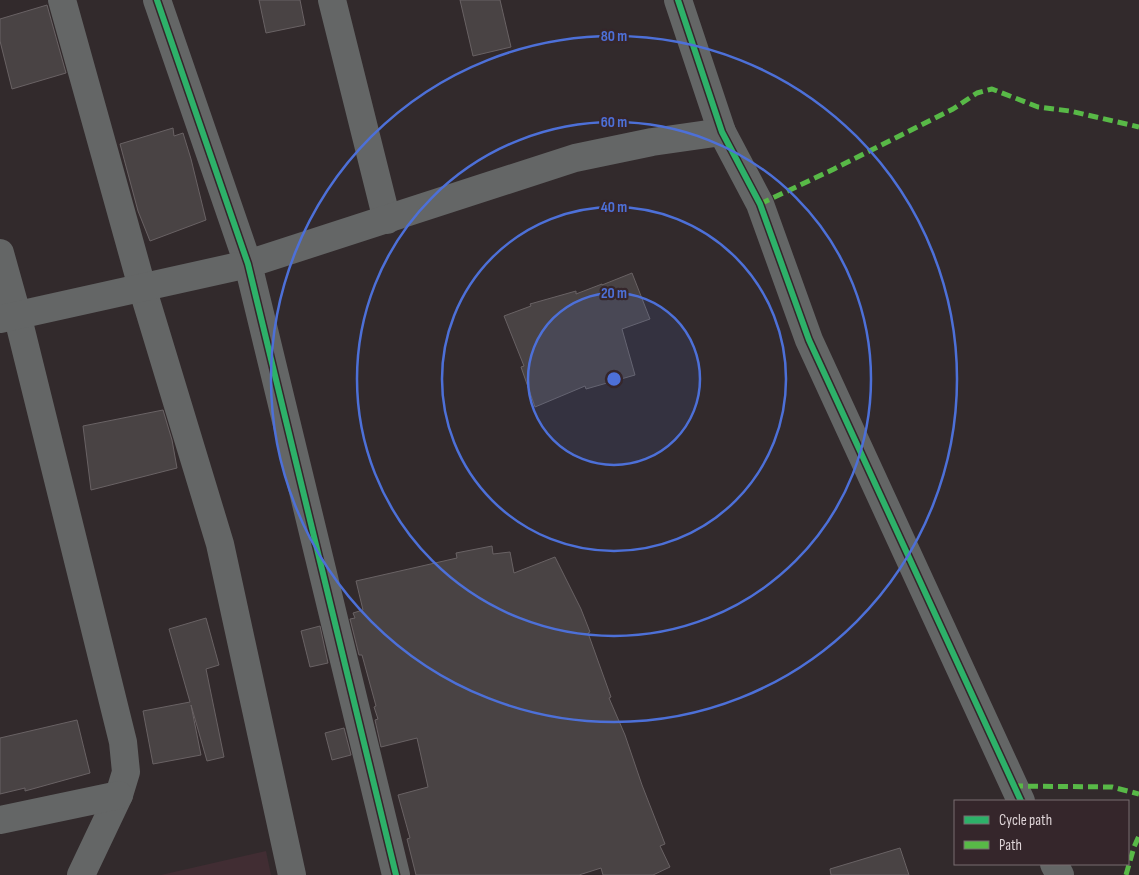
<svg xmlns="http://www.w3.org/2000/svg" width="1139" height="875" font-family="'Sofia Sans Condensed',sans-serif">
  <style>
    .built { fill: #412d33 }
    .building { fill: #494344; stroke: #696264 }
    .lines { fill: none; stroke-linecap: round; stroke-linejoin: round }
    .minor { stroke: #646666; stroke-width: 28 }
    .quiet { stroke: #58b947; stroke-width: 5; stroke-dasharray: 10 5; stroke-linecap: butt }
    .cycleway-casing { stroke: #35262b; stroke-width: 9 }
    .cycleway { stroke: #2db169; stroke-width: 6 }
    .ring { fill: none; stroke: #4d70d8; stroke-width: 2.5 }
    .centre { fill: #4d70d8; stroke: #35262b; stroke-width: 2.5 }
    .ring-label { font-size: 15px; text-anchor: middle; font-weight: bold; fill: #4d70d8; stroke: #35262b; stroke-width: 4.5; stroke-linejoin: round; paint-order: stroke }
  </style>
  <rect width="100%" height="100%" fill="#322a2c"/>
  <polygon class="built" points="266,851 271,875 161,875"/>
  <g class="building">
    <polygon points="259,0 300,0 305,25 266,33"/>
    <polygon points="460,0 500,0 511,47 473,56"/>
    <polygon points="47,5 66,73 12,89 0,41 0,19"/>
    <polygon points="173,128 174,136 183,133 191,159 206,220 150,241 138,211 120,144"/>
    <polygon points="632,273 650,319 622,329 635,375 586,389 585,386 535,407 521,367 524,366 504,316 531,306 530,304 576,291 576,294 602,284 602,285"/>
    <polygon points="163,410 172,440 177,468 91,490 83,426"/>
    <polygon points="492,546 493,554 510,552 514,573 555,557 581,609 590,632 588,633 611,697 609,698 625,735 642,785 665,844 660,846 670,867 653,875 603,875 601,868 579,875 416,875 407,839 410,838 398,795 428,787 417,738 381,747 375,720 378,719 374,707 376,706 362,655 359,655 350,619 355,618 353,613 363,610 356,581 457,558 456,553"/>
    <polygon points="206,618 219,665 206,669 224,757 207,761 191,705 201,755 153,764 143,711 190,702 169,629"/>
    <polygon points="320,626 328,663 310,667 301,631"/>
    <polygon points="77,720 90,773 25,791 25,788 0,794 0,738"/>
    <polygon points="344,728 351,755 332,760 325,733"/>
    <polygon points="900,848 909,875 831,875 830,869"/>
  </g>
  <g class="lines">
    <g class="minor">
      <polyline points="62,0 142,287 220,544 292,875"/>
      <polyline points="157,0 248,264 396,875"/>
      <polyline points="332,0 387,220"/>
      <polyline points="678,0 722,132 760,204 809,340 1021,801"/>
      <polyline points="0,253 17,314 123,742 126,772 119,795 81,875"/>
      <polyline points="0,319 248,264 575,158 652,142 722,132"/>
      <polyline points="0,820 119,795"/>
      <polyline points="1054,864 1060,875"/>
    </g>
    <g class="quiet">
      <polyline points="760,204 834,169 953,109 977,93 992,89 1038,107 1070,111 1139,127"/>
      <polyline points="1013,786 1112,787 1139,794"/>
      <polyline points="1126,875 1134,847 1139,836"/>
    </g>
    <defs>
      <g id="cycleway">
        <polyline points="157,0 248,264 396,875"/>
        <polyline points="678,0 722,132 760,204 809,340 1021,801"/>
      </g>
    </defs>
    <use href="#cycleway" class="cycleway-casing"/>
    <use href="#cycleway" class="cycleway"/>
  </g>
  <circle cx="614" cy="379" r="86" fill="#4d70d8" fill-opacity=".12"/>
  <g class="ring">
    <circle cx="614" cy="379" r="86"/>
    <circle cx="614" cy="379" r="172"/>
    <circle cx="614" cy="379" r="257"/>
    <circle cx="614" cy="379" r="343"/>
  </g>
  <circle cx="614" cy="379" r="8" class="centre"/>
  <g class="ring-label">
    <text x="614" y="41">80 m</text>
    <text x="614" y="127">60 m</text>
    <text x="614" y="212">40 m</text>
    <text x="614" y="298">20 m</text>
  </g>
  <rect x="954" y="800" width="175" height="65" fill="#35262b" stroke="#796c70"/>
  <rect x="964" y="816" width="25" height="8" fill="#2db169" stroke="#796c70"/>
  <text x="999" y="825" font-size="15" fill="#ded4d7">Cycle path</text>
  <rect x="964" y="841" width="25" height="8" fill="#58b947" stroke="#796c70"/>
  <text x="999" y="850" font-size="15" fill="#ded4d7">Path</text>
</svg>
